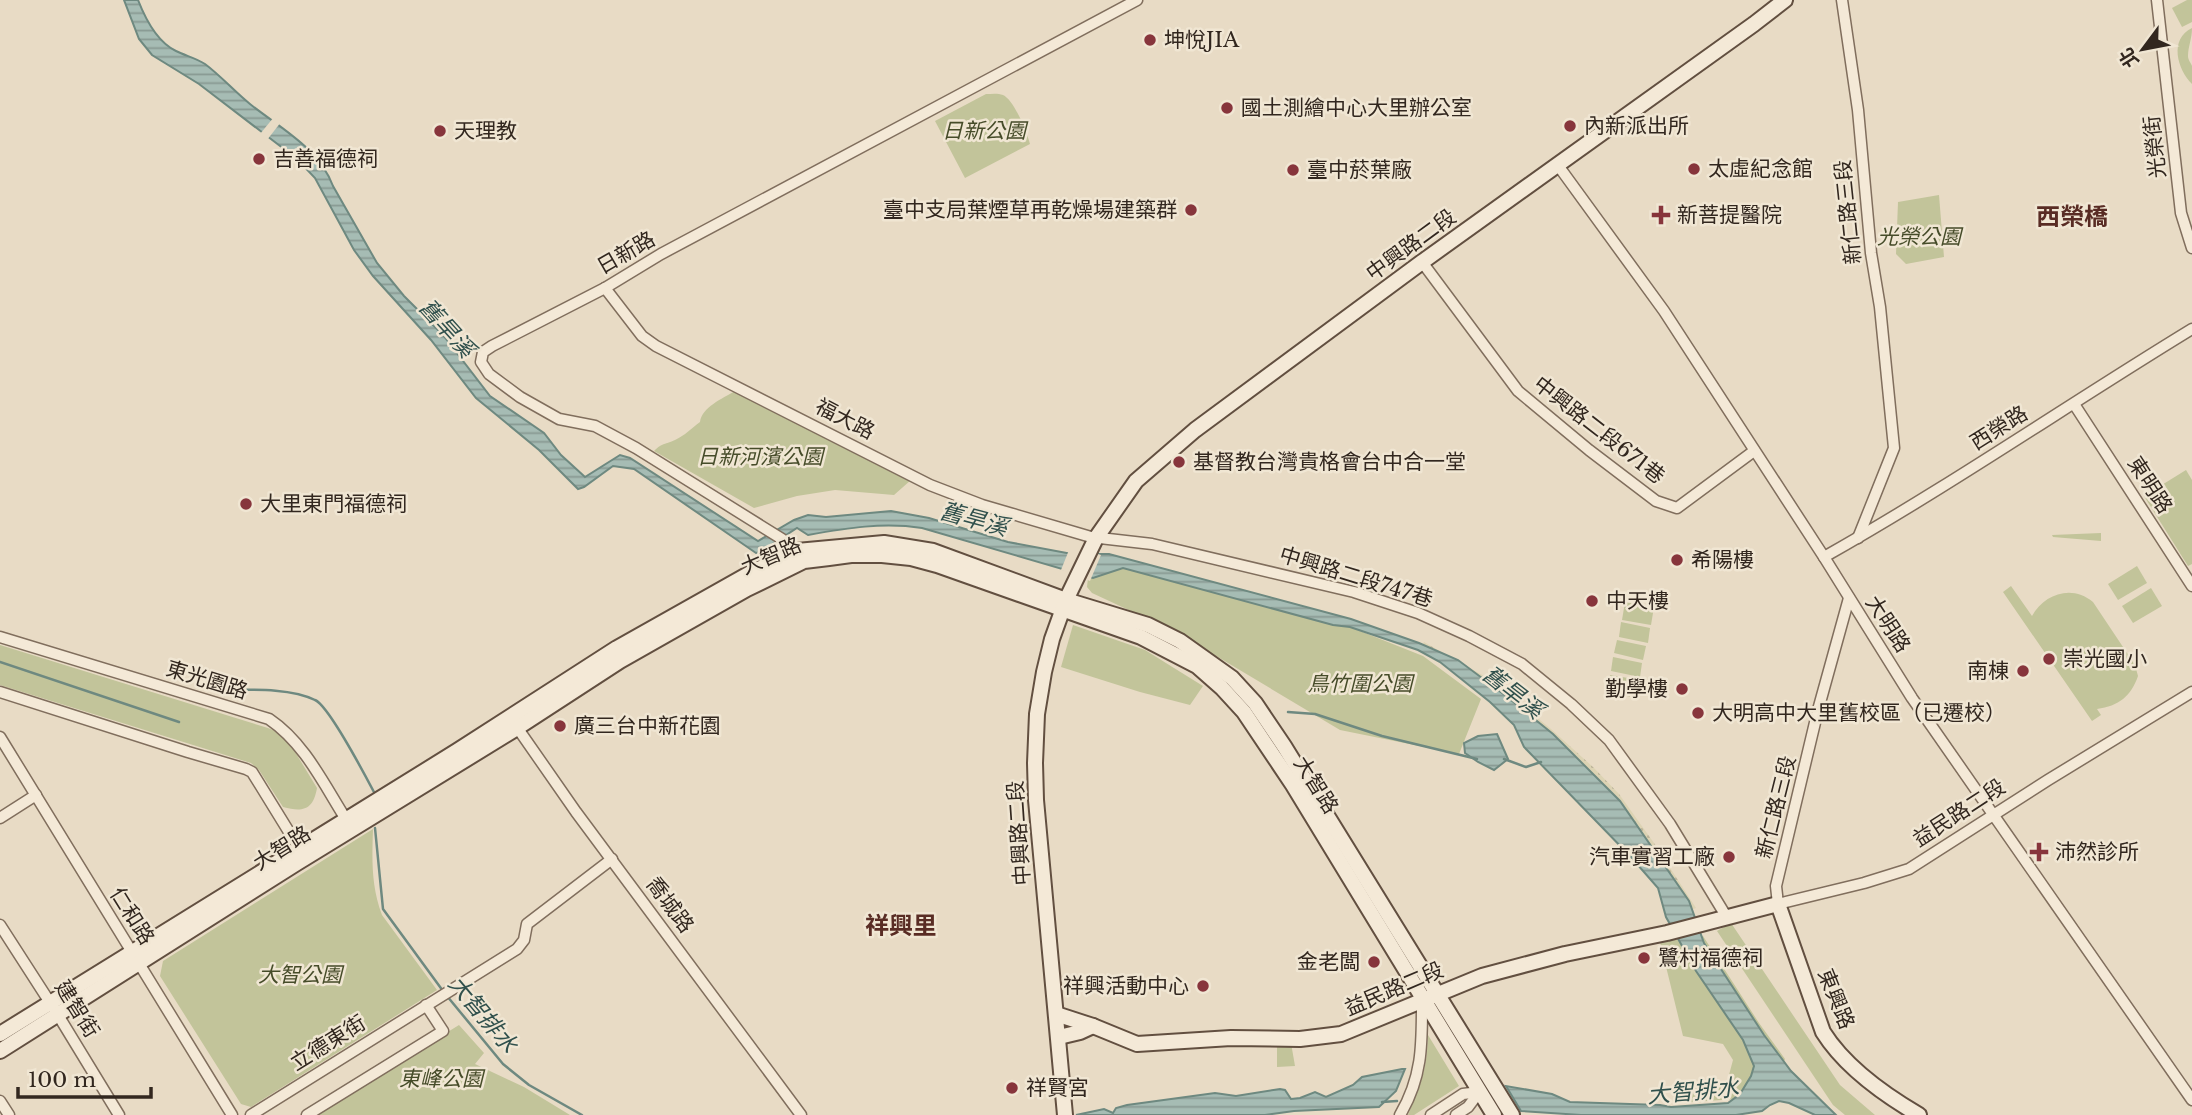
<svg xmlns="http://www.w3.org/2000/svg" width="2192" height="1115" font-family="'Libre Baskerville','Noto Sans TC',serif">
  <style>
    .farmland { fill: url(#farmland-dots) }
    .green { fill: #c2c49a }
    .water { fill: url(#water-rules); stroke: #6e8980; stroke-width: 2 }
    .pier { fill: #e8dbc5 }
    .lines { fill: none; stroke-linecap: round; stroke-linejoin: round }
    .stream { stroke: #6e8980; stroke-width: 2.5 }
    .street-casing { stroke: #806e5d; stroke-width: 13 }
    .secondary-casing { stroke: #624f40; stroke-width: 18 }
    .street { stroke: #f4e9d7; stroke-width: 10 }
    .secondary { stroke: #f4e9d7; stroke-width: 14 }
    .poi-dot { fill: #87353c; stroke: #f0e6d3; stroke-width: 2.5 }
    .labels { text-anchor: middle; stroke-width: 5; stroke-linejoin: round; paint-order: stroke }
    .poi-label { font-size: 21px; fill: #32271f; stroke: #f0e6d3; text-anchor: start }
    .park-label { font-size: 21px; font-style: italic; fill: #464c29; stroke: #f0e6d3 }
    .street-label { font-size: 21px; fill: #32271f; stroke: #f0e6d3 }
    .water-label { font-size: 23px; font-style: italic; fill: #30504c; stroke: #f0e6d3 }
    .quarter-label { font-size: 24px; font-weight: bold; fill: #592c24; stroke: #f0e6d3 }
  </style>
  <defs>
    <pattern id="farmland-dots" width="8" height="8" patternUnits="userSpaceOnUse" patternTransform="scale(1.75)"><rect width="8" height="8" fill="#dcd3b3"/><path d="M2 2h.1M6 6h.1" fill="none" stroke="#bdb59a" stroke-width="1.8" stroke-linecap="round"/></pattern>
    <pattern id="water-rules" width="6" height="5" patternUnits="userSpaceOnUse" patternTransform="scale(1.75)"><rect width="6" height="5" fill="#a6bcb4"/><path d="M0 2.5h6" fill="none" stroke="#889992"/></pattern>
  </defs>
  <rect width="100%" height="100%" fill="#e8dbc5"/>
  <polygon class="farmland" points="1424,642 1491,680 1551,729 1593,767 1619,794 1654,843 1696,908 1691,910 1484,692 1422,646"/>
  <g class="green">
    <polygon points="2187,0 2192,0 2192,22 2182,27 2172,8"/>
    <path d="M2192,28C2192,39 2188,46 2188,56C2188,60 2191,63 2192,66C2192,71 2192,79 2192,84C2177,69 2169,39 2192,28Z"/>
    <path d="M986,94C991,94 998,93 1003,95C1014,100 1027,132 1030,144L965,178L935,121Z"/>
    <polygon points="1939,195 1944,257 1906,264 1896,254 1898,202"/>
    <path d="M735,391L911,480L894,495L835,490L797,496L754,508L654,451C663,442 665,445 675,440C684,436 692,428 700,422C702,407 722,399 735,391Z"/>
    <polygon points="2186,470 2192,480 2192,564 2188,566 2144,496"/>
    <polygon points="2101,533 2101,541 2053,537 2052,535"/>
    <polygon points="2137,566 2147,583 2118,600 2108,584"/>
    <polygon points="1106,567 1138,569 1350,627 1423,656 1481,699 1459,754 1340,730 1176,632 1092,593 1087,587 1088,578"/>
    <path d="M2011,586L2032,616C2044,594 2072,584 2093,602L2135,665L2138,676C2131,696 2119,706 2097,709L2101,715L2092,721L2003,592Z"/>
    <polygon points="2151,588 2162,606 2133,623 2122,606"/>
    <polygon points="1625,602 1654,607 1651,625 1622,620"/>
    <polygon points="1621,622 1650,628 1648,643 1619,637"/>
    <polygon points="1073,625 1145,650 1203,686 1190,705 1140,692 1061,667"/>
    <polygon points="1617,640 1646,646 1643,660 1614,653"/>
    <path d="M0,645L268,728L278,732L289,742L317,788C313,811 302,812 283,807L259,770L251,763L0,685Z"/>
    <polygon points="1613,657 1642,663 1640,677 1611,671"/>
    <polygon points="1610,675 1640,680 1637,698 1607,692"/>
    <path d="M373,829C372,859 371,886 382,915L437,990L251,1107L241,1104L160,976L163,961Z"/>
    <polygon points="1731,923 1840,1085 1875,1115 1845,1115 1833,1105 1717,931"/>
    <polygon points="1703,936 1759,1023 1785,1059 1772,1089 1737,1099 1674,1103 1673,1088 1726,1086 1733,1060 1723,1044 1683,1036 1660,942"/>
    <polygon points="459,1025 484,1053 475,1064 524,1087 570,1115 314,1115"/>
    <path d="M1428,1035L1459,1086L1414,1115H1408C1421,1083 1427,1071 1428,1035Z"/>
    <polygon points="1277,1043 1291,1043 1295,1066 1277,1067"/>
  </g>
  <g class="water">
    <path d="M124,0H138C145,18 157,42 176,51C186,56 196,58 205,64C221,76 234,91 250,104C280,128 319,148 333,186L377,263L404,296L443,335L490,396L544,433L561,455L585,477L620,455L630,458L758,541L794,520L808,515L826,517L891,511L929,518L1008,542L1072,554H1109L1351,619L1419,643L1458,660L1506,696L1553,734L1620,801L1689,901L1704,943L1764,1035L1791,1071L1836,1115H1815L1789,1103L1779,1101L1770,1105L1762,1111L1736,1115H1581L1521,1111L1506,1086L1552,1094L1570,1102L1660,1105L1671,1107L1728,1103L1740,1094L1751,1076L1754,1066L1743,1040L1696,971L1666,917L1658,888L1630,856L1524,747L1514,725L1490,702L1440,662L1418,650L1350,627L1333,625L1123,568L1093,578L922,528C883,522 847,528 808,535L797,528L760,552L756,553L634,469L613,466L584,487L578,489L539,450L476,398L431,340L373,276L354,250L315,178L297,159L199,84L152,55L139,39Z"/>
    <polygon points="1497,734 1508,759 1494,770 1478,762 1465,753 1464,743 1478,736"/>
    <polygon points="1402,1069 1405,1069 1396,1091 1379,1107 1294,1111 1265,1115 1076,1115 1104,1109 1113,1113 1116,1108 1127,1105 1215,1093 1236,1096 1280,1089 1285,1090 1291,1099 1300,1098 1315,1092 1326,1097 1353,1085 1362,1077"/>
  </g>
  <g class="pier">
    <polygon points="274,117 281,122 267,140 260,134"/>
    <polygon points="1069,550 1089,551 1101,555 1090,581 1061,570"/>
  </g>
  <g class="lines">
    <g class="stream">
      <polyline points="0,662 179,722"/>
      <path d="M219,690C247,690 289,687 315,700C329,706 366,777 375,794"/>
      <polyline points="1288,712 1315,714 1382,736 1477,759"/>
      <polyline points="1504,759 1526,767 1541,762"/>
      <polyline points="375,828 383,909 443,991"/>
      <polyline points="447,996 503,1064 529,1085 582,1115"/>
      <polyline points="1382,1102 1397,1101"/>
    </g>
    <defs>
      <g id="street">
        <polyline points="1842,0 1858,110 1871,253 1880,307 1894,448 1858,538"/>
        <polyline points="2157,0 2181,213 2192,248"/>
        <polyline points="1557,164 1664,311 1824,557 1912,698 2192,1100"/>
        <polyline points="1422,262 1518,391 1589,450 1656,501 1677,508 1754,451"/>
        <polyline points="605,288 642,336 656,346 930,485 982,505 1091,537 1152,544 1354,592 1418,613 1469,636 1522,664 1571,704 1609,740 1670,824 1726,916"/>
        <polyline points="2074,404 2192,586"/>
        <polyline points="800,555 782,539 636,448 595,426 559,419 520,397 489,374 481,362 483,352 492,346 605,288 661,254 1137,0"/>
        <path d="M1824,557C1950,486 2069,404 2192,329"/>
        <polyline points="1849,598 1818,710 1776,886 1778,904 1864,883 1909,869 2048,780 2192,692"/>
        <path d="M0,637L269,719C306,744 325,787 349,824"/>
        <polyline points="0,692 188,752 246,769 252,772 302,853"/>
        <polyline points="514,723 576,812 801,1115"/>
        <polyline points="0,737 232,1115"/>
        <polyline points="0,818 36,795"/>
        <polyline points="0,925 58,1015 119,1115"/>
        <polyline points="0,1101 9,1115"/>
        <polyline points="251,1115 517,949 524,940 527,924 612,859"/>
        <polyline points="307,1115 443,1031 426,1005"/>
        <path d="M1400,1115C1423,1076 1422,1043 1422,1000"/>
        <polyline points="1431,1115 1463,1094 1479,1092"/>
        <polyline points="1456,1115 1468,1107 1480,1091"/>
      </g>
      <g id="secondary">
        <path d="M1056,1014L1093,1026L1137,1044L1231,1038L1300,1039L1341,1034L1482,976L1565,954L1667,933L1778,904L1823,1032C1845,1067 1883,1094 1919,1115"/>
        <polyline points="0,1034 457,751 617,648 752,572 797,551 884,543 933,551 1066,600 1148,625 1180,641 1232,678 1255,703 1284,746 1512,1115"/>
        <polyline points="1059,1037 1080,1032 1093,1026"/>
        <polyline points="0,1051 297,863 517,728 620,661 747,589 804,561 829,558 851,555 882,555 911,558 937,565 1141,637 1197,666 1222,688 1244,712 1293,785 1494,1115"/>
        <polyline points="1065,1115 1036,800 1035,763 1037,714 1044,672 1052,639 1066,600 1096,538 1136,481 1195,430 1422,262 1754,24 1785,0"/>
      </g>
    </defs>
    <use href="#street" class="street-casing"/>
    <use href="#secondary" class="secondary-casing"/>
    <use href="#street" class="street"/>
    <use href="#secondary" class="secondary"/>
  </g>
  <g class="poi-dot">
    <circle cx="1150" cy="40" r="7"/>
    <circle cx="1227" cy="108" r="7"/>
    <circle cx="1570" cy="126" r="7"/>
    <circle cx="440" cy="131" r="7"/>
    <circle cx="259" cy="159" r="7"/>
    <circle cx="1694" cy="169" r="7"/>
    <circle cx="1293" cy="170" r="7"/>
    <circle cx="1191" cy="210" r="7"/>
    <path d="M1657.5 204.5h7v7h7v7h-7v7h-7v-7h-7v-7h7z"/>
    <circle cx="1179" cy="462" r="7"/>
    <circle cx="246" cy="504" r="7"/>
    <circle cx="1677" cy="560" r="7"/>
    <circle cx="1592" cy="601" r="7"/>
    <circle cx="2049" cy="659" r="7"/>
    <circle cx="2023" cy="671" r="7"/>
    <circle cx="1682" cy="689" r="7"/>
    <circle cx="1698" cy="713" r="7"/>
    <circle cx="560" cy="726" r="7"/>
    <path d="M2035.5 841.5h7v7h7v7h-7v7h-7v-7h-7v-7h7z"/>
    <circle cx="1729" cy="857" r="7"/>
    <circle cx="1644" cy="958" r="7"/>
    <circle cx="1374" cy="962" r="7"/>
    <circle cx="1203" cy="986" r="7"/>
    <circle cx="1012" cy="1088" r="7"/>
  </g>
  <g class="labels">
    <g class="poi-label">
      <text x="1164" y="47">坤悅JIA</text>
      <text x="1241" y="115">國土測繪中心大里辦公室</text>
      <text x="1584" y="133">內新派出所</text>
      <text x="454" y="138">天理教</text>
      <text x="273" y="166">吉善福德祠</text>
      <text x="1708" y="176">太虛紀念館</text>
      <text x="1307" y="177">臺中菸葉廠</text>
      <text x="1177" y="217" text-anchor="end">臺中支局葉煙草再乾燥場建築群</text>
      <text x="1677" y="222">新菩提醫院</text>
      <text x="1193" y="469">基督教台灣貴格會台中合一堂</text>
      <text x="260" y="511">大里東門福德祠</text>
      <text x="1691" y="567">希陽樓</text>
      <text x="1606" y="608">中天樓</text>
      <text x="2063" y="666">崇光國小</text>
      <text x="2009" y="678" text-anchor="end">南棟</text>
      <text x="1668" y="696" text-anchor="end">勤學樓</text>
      <text x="1712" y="720">大明高中大里舊校區（已遷校）</text>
      <text x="574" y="733">廣三台中新花園</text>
      <text x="2055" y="859">沛然診所</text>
      <text x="1715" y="864" text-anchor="end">汽車實習工廠</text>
      <text x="1658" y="965">鷺村福德祠</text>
      <text x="1360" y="969" text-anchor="end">金老闆</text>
      <text x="1189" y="993" text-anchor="end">祥興活動中心</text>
      <text x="1026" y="1095">祥賢宮</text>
    </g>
    <g class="park-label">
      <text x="984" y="138">日新公園</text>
      <text x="1919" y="244">光榮公園</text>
      <text x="760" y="464">日新河濱公園</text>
      <text x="1360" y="691">鳥竹圍公園</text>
      <text x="300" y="982">大智公園</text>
      <text x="441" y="1086">東峰公園</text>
    </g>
    <g class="street-label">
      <text transform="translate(2155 147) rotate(-96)" y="7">光榮街</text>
      <text transform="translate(1848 212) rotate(-96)" y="7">新仁路三段</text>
      <text transform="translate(1411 245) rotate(-36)" y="7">中興路二段</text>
      <text transform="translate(626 253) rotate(-30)" y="7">日新路</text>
      <text transform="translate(845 419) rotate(27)" y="7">福大路</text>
      <text transform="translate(1999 428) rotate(-32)" y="7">西榮路</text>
      <text transform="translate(1599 430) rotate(38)" y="7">中興路二段671巷</text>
      <text transform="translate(2150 485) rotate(57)" y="7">東明路</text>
      <text transform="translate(771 556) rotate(-23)" y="7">大智路</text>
      <text transform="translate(1356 577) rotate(17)" y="7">中興路二段747巷</text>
      <text transform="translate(1888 624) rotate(57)" y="7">大明路</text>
      <text transform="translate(207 680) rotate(17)" y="7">東光園路</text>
      <text transform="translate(1316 785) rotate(58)" y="7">大智路</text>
      <text transform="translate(1776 807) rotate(-76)" y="7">新仁路三段</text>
      <text transform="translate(1959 813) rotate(-33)" y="7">益民路二段</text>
      <text transform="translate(1019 833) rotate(-94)" y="7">中興路二段</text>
      <text transform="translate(282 848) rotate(-32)" y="7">大智路</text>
      <text transform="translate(670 905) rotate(53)" y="7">喬城路</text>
      <text transform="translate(132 916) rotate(58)" y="7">仁和路</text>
      <text transform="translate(1394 989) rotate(-23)" y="7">益民路二段</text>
      <text transform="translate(1836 999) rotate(68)" y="7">東興路</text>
      <text transform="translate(77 1009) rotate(58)" y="7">建智街</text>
      <text transform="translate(328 1043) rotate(-32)" y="7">立德東街</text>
    </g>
    <g class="water-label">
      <text transform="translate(447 328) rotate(48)" y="8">舊旱溪</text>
      <text transform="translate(974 519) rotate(15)" y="8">舊旱溪</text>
      <text transform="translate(1513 692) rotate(38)" y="8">舊旱溪</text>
      <text transform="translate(483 1014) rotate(50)" y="8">大智排水</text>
      <text transform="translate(1693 1091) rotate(-5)" y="8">大智排水</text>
    </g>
    <g class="quarter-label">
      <text x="2072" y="225">西榮橋</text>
      <text x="901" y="934">祥興里</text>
    </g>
  </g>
  <g transform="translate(2143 49) rotate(238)" stroke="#f0e6d3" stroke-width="5" paint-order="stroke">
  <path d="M0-5L12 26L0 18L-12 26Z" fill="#32271f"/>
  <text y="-10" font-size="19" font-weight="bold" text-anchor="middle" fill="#32271f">北</text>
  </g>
  <path d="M18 1087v10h133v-10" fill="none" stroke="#32271f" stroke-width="3.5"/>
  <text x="28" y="1087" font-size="21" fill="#32271f" stroke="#f0e6d3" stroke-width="5" paint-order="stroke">100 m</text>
</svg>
